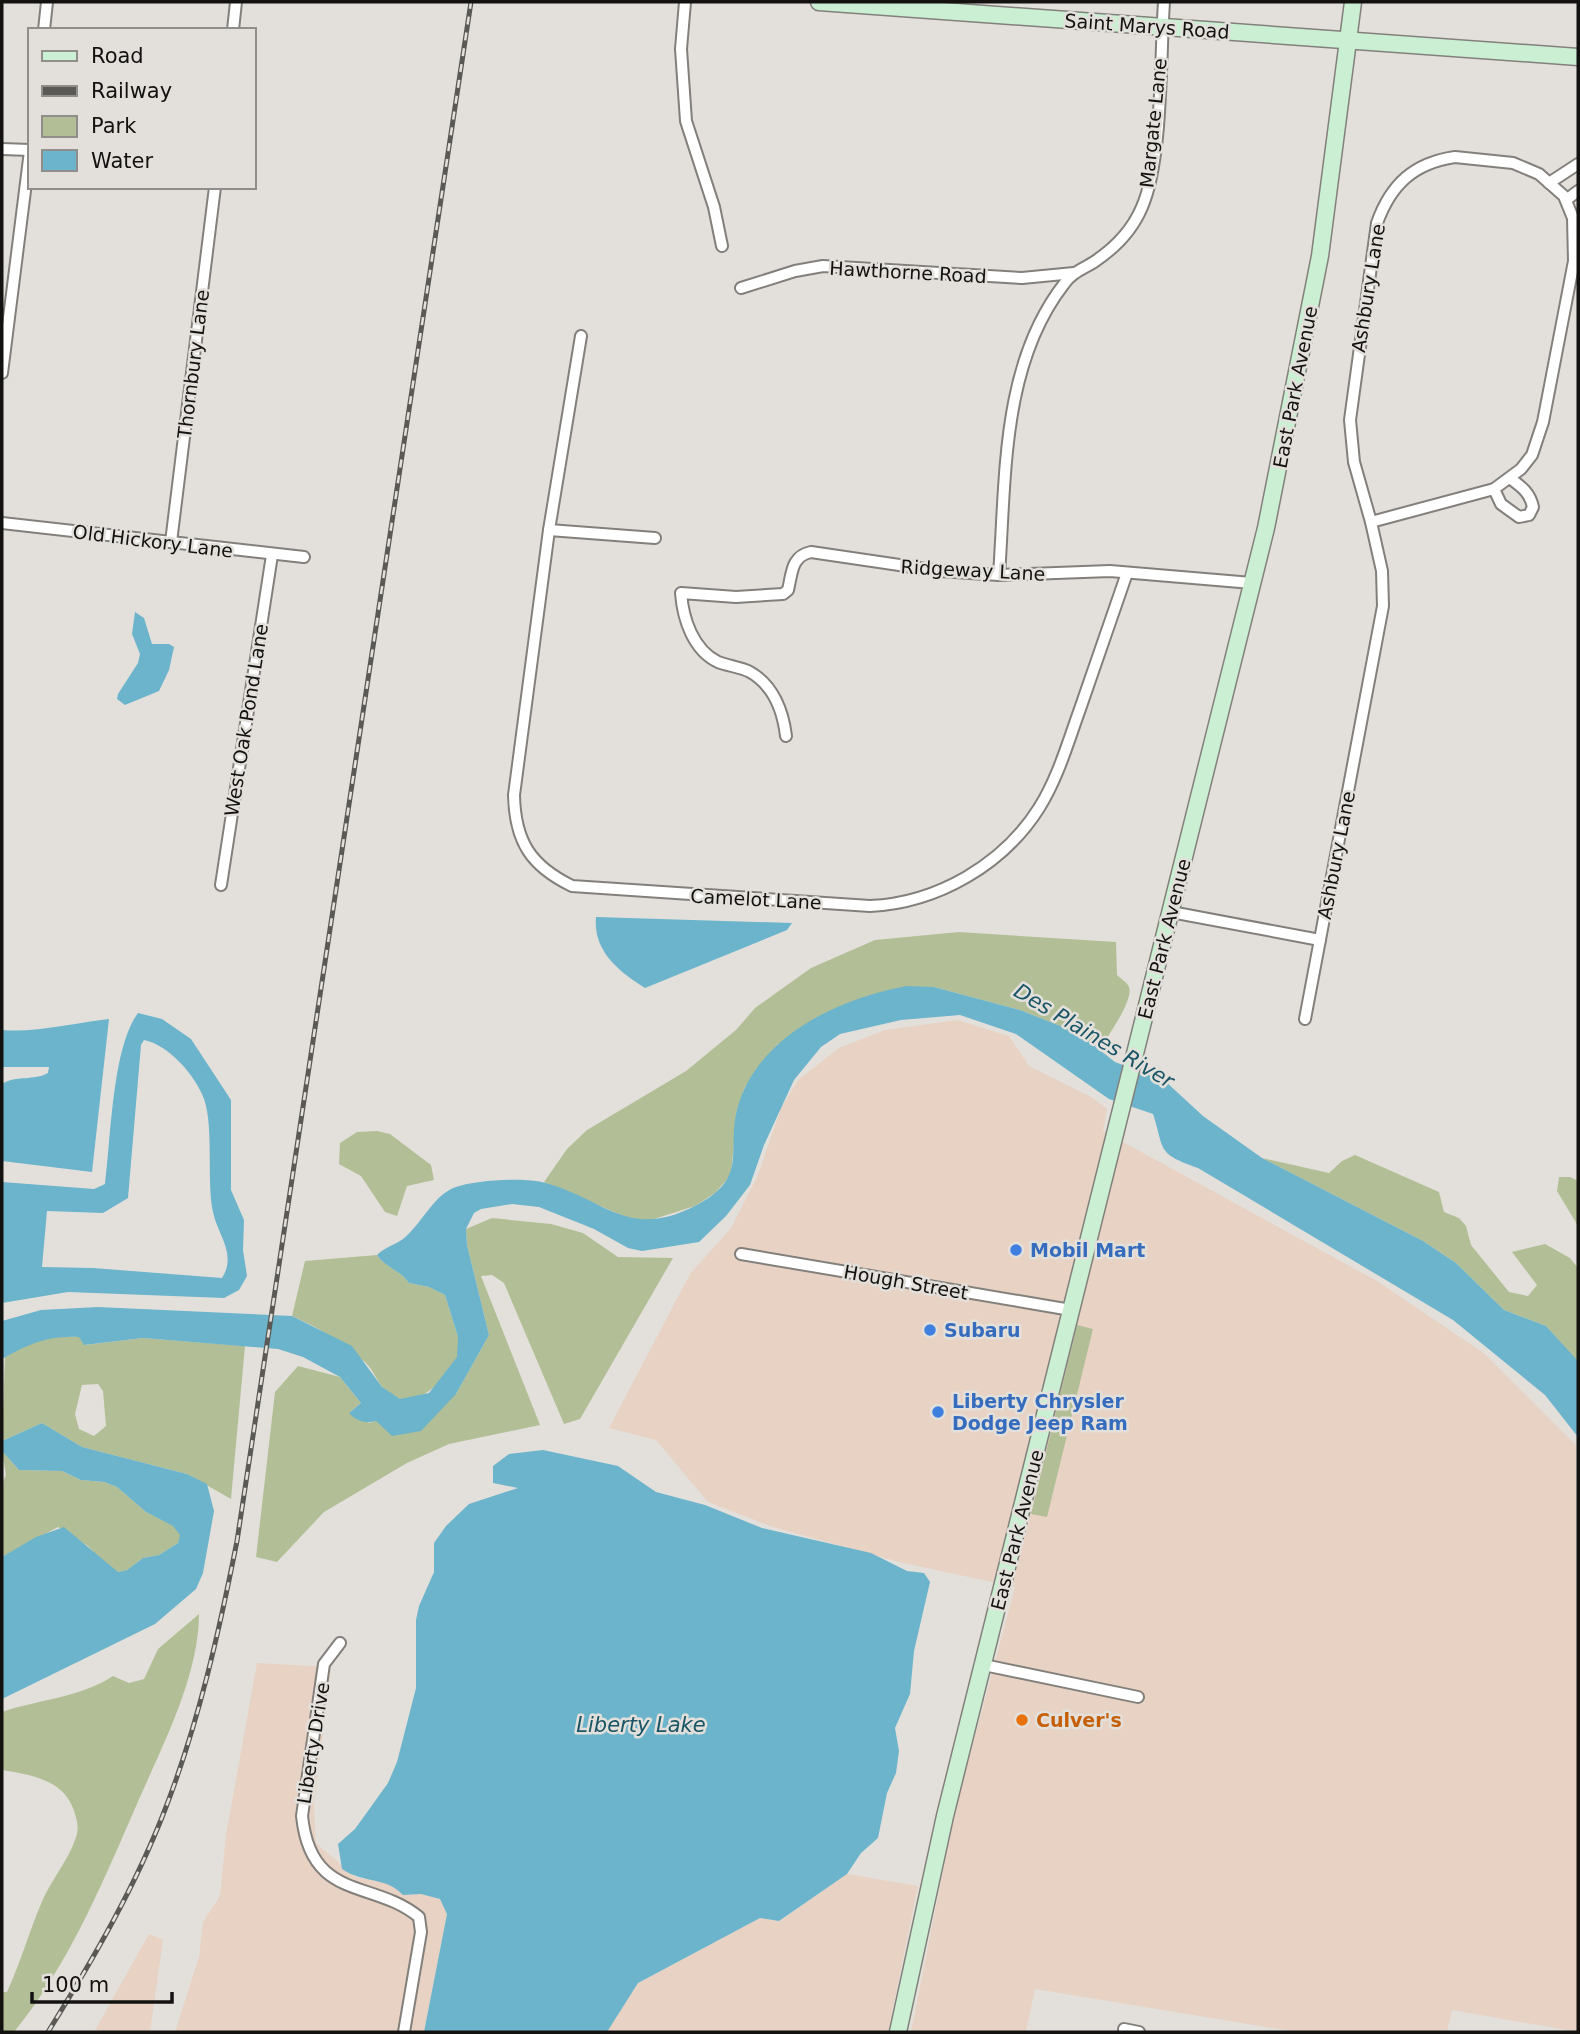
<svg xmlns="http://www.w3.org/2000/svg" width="1580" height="2034" font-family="'DejaVu Sans',sans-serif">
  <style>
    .industrial { fill: #e7d2c4 }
    .green { fill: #b2bf96; fill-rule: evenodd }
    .water { fill: #6bb4cb; fill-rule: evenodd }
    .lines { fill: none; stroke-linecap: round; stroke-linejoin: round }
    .street-casing { stroke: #83807c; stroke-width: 14 }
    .secondary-casing { stroke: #83807c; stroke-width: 19 }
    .street { stroke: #fff; stroke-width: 10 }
    .secondary { stroke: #caefd3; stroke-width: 16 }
    .rail-casing { stroke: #5b5956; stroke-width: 5 }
    .rail { stroke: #e3e0db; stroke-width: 2.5; stroke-dasharray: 8; stroke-linecap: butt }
    .shop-dot { fill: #3f7fe0; stroke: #e3e0db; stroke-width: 2.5 }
    .food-dot { fill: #e8710a; stroke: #e3e0db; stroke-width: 2.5 }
    .labels { text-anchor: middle; stroke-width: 5; stroke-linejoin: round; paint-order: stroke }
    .street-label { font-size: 19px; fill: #131210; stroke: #e3e0db }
    .shop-label { font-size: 19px; font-weight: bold; fill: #366cbe; stroke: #e3e0db; text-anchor: start }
    .food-label { font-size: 19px; font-weight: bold; fill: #c56008; stroke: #e3e0db; text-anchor: start }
    .water-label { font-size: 21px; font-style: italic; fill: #195566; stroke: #e3e0db }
  </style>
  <rect width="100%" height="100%" fill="#e3e0db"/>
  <g class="industrial">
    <polygon points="957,1020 1009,1036 1029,1066 1093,1098 1107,1109 1103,1131 1377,1281 1485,1354 1576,1445 1578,2032 1452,2010 1447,2032 1297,2032 1035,1989 1026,2032 911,2032 955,1811 1015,1587 899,1562 773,1527 708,1502 656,1440 609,1428 690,1274 731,1228 758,1175 781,1108 798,1080 839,1048 885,1030"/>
    <polygon points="257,1663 331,1667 314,1804 316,1843 355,1877 392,1884 403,1895 421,1894 440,1899 447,1914 424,2032 175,2032 199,1957 203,1922 220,1896 226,1835"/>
    <polygon points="847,1874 918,1886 888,2032 607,2032 638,1983 760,1918 780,1921"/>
    <polygon points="149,1934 163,1940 150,2032 94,2032"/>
  </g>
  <g class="green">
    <path d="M959,932L1116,942L1117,975C1121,979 1127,982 1129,987C1134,1000 1107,1037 1100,1049L1078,1033L1020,1010L934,987L778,1044L745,1087L737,1110L731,1175L715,1193L695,1206L651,1220H633L544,1182L567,1149L587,1130L686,1071L736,1030L755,1008L811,968L875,940Z"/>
    <polygon points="377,1131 390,1134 431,1165 434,1180 407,1186 397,1216 385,1212 361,1176 339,1164 340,1143 357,1132"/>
    <polygon points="1355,1155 1439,1192 1444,1212 1459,1218 1466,1226 1471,1245 1509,1292 1528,1296 1537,1285 1512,1252 1545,1244 1570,1258 1578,1268 1578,1362 1546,1326 1504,1310 1456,1263 1423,1241 1262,1158 1329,1173 1342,1161"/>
    <polygon points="1559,1177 1570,1177 1578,1181 1578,1226 1557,1191"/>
    <polygon points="492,1218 551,1224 583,1233 618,1257 673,1258 580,1419 564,1424 504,1283 492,1275 481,1276 540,1425 449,1444 407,1463 324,1512 277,1562 256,1557 275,1392 298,1366 340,1377 361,1403 349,1413 369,1423 456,1394 489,1335 467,1245 466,1229"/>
    <path d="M377,1255C386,1268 400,1270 409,1283L429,1287L445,1295L458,1337V1357C444,1381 413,1417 385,1390C377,1382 374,1371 366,1363C343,1343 320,1328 292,1316L305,1261Z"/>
    <polygon points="1077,1325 1093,1329 1047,1517 1031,1514"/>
    <path d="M58,1336L80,1337L85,1345L143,1338L245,1346L231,1499L187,1474L82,1447L42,1423L2,1441L5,1357L30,1343ZM98,1384L103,1391L106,1426L94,1436L79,1429L75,1414L82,1385Z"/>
    <polygon points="2,1451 19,1470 62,1471 81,1480 104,1482 117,1487 146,1512 174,1526 181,1535 178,1543 159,1555 143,1558 127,1570 118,1572 110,1569 88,1546 58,1527 2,1557 2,1484 6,1475"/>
    <path d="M199,1614C199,1674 164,1743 140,1797C104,1879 71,1962 14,2032H2V1992H7C21,1962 30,1928 44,1897C53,1878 68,1860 75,1840C79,1830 78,1824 75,1814C66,1780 32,1775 2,1770V1712C37,1700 82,1697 113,1676L129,1683L144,1679L158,1649Z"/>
  </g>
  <g class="water">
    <polygon points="135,612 144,618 152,644 169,644 174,647 169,670 159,691 125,705 117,699 118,694 138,663 140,654 132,634"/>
    <path d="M596,917L792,923L787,930L645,988C618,971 593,951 596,917Z"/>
    <path d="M907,986L934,987L1020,1010L1078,1033L1115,1062L1165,1081L1203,1116L1262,1158L1423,1241L1456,1263L1504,1310L1546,1326L1577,1360L1578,1437L1545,1395L1453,1320L1198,1168C1156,1153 1165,1151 1153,1114L1109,1099L1016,1034L960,1015L901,1020L840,1034L821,1047L794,1080L764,1145L750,1185L726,1216L699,1242L642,1251L628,1248L594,1229L539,1207L512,1204L481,1209L474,1213L466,1229L467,1245L489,1335L456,1394L421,1431L392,1436L376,1421C366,1424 356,1421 349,1413L361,1403L340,1377L303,1357L278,1349L143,1338L84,1345L79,1337C49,1335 28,1344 2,1359V1321L41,1310L98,1307L292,1316L352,1346L382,1387L400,1399L429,1393L457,1357L458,1337L445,1295L429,1287L409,1283C400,1270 386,1268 377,1255C385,1247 395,1245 403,1239C421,1225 434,1194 456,1187C477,1180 525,1177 546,1183C606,1200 628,1240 695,1206C751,1177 725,1151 738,1106C759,1035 840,998 907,986Z"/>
    <path d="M138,1013L162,1019L191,1039L231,1100V1190L244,1220L243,1250L247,1276L239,1290L224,1298L68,1292L2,1303V1182L94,1189L105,1184C111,1139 112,1048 138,1013ZM144,1040C168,1045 192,1072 202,1094C215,1121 206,1179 213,1212C218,1236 237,1254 222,1278L93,1268L42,1267L47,1211L103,1213L128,1198L141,1045Z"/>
    <path d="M109,1019L92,1172L2,1161V1084C16,1075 34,1081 48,1073L49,1067H2V1030C35,1033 74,1023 109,1019Z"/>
    <polygon points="42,1423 82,1447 187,1474 207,1484 214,1511 203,1573 196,1589 155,1624 2,1699 2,1557 36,1537 64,1527 118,1572 127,1570 143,1558 159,1555 178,1543 180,1535 173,1526 146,1512 117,1487 104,1482 81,1480 62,1471 19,1470 2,1451 2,1441"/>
    <path d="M543,1450L618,1466L656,1492L705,1505L762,1528L871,1553L907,1571L924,1573L930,1582L914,1651L910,1694L895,1728L899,1751L896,1773L887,1793L878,1838L861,1853L847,1874L779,1921L760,1918L638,1983L607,2032H424L447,1914L440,1899L421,1894L403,1895C385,1876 364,1884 342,1869L338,1844L355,1829L388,1783L397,1762L416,1688V1620L419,1606L434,1572V1543L446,1526L469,1504L518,1488L493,1483V1466L509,1454Z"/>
  </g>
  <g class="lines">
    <defs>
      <g id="street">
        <polyline points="685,2 681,49 686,121 714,207 722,246"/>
        <polyline points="44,30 47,2"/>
        <polyline points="233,30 236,2"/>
        <polyline points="2,149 30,150"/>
        <path d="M1455,157L1513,163L1539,174L1564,196L1573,218L1574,261L1543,422L1532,455L1521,469L1494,489L1371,522L1354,462L1350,420L1377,223C1391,184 1414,163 1455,157Z"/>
        <polyline points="1549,183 1578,164"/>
        <polyline points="1566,200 1578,191"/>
        <polyline points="741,288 795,271 823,266 1022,278 1074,273"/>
        <path d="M581,336L549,530L514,795C515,842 531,866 572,886L870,906C937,903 1003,865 1039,808C1058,778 1068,742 1080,709C1096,664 1111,618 1127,573"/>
        <polyline points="2,373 30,151"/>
        <path d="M1494,489L1501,504L1519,517L1529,515L1533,507C1530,493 1522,487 1511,479"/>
        <polyline points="2,523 304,557"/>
        <polyline points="549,530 655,538"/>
        <polyline points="171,542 215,187"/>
        <path d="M999,575C1006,477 1001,365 1064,284C1071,273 1083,269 1094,262C1115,248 1132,231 1142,207C1163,159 1160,58 1164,2"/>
        <path d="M786,736C783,711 773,685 750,672C741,667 728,666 718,662C693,650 683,619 681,593L736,597L783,594L788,590C792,574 791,556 811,552L940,571L999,575L1110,571L1252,583"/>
        <polyline points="221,885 272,555"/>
        <polyline points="1171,912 1320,940"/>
        <polyline points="1305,1019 1383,606 1382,571 1371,522"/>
        <polyline points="741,1254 1071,1310"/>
        <path d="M340,1643L324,1664L302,1816C311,1902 373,1879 419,1917L421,1932L404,2032"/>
        <polyline points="984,1665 1138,1697"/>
        <polyline points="1124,2032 1124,2029 1139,2032"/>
      </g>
      <g id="secondary">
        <polyline points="819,2 1578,57"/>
        <polyline points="898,2032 945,1816 1266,528 1320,256 1353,2"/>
      </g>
    </defs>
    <use href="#street" class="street-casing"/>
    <use href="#secondary" class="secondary-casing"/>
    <use href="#street" class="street"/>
    <use href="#secondary" class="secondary"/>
    <defs>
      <path id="rail" d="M48,2032C92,1961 136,1886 166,1807C199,1721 219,1632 237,1541L471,2"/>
    </defs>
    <use href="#rail" class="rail-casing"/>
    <use href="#rail" class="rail"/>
  </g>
  <g class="shop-dot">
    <circle cx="1016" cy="1250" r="7"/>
    <circle cx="930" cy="1330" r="7"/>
    <circle cx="938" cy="1412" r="7"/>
  </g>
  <circle class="food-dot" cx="1022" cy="1720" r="7"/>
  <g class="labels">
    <g class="street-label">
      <text transform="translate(1147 26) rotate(4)" y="7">Saint Marys Road</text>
      <text transform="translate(1153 123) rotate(-84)" y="7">Margate Lane</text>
      <text transform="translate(908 272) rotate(3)" y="7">Hawthorne Road</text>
      <text transform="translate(1368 288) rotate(-81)" y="7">Ashbury Lane</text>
      <text transform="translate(193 364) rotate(-83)" y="7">Thornbury Lane</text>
      <text transform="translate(1295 387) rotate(-79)" y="7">East Park Avenue</text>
      <text transform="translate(153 541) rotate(7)" y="7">Old Hickory Lane</text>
      <text transform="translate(973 570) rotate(3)" y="7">Ridgeway Lane</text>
      <text transform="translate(246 720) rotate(-81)" y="7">West Oak Pond Lane</text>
      <text transform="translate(1336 855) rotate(-79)" y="7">Ashbury Lane</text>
      <text transform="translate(756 899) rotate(3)" y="7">Camelot Lane</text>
      <text transform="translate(1164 939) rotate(-76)" y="7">East Park Avenue</text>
      <text transform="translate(906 1282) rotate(10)" y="7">Hough Street</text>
      <text transform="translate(1017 1530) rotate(-76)" y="7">East Park Avenue</text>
      <text transform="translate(313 1743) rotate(-81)" y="7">Liberty Drive</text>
    </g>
    <g class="shop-label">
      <text x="1030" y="1257">Mobil Mart</text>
      <text x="944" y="1337">Subaru</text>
      <text x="952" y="1408">Liberty Chrysler<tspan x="952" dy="22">Dodge Jeep Ram</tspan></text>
    </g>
    <g class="food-label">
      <text x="1036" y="1727">Culver's</text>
    </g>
    <g class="water-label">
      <text transform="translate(1094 1036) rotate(31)" y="7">Des Plaines River</text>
      <text x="641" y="1732">Liberty Lake</text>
    </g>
  </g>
  <rect width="1580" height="2034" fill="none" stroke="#131210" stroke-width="7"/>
  <rect x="28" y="28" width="228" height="161" fill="#e3e0db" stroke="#908e8a" stroke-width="2"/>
  <rect x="42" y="51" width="35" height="10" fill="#caefd3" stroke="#908e8a" stroke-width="2"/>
  <text x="91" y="63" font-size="21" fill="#131210">Road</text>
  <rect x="42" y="86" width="35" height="10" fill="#5b5956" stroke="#908e8a" stroke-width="2"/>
  <text x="91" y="98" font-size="21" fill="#131210">Railway</text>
  <rect x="42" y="116" width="35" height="21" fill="#b2bf96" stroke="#908e8a" stroke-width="2"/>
  <text x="91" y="133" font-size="21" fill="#131210">Park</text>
  <rect x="42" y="150" width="35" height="21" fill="#6bb4cb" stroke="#908e8a" stroke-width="2"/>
  <text x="91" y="168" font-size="21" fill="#131210">Water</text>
  <path d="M32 1992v10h140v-10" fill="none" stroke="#131210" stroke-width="3.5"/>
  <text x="42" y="1992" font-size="21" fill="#131210" stroke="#e3e0db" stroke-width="5" paint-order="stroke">100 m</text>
</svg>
